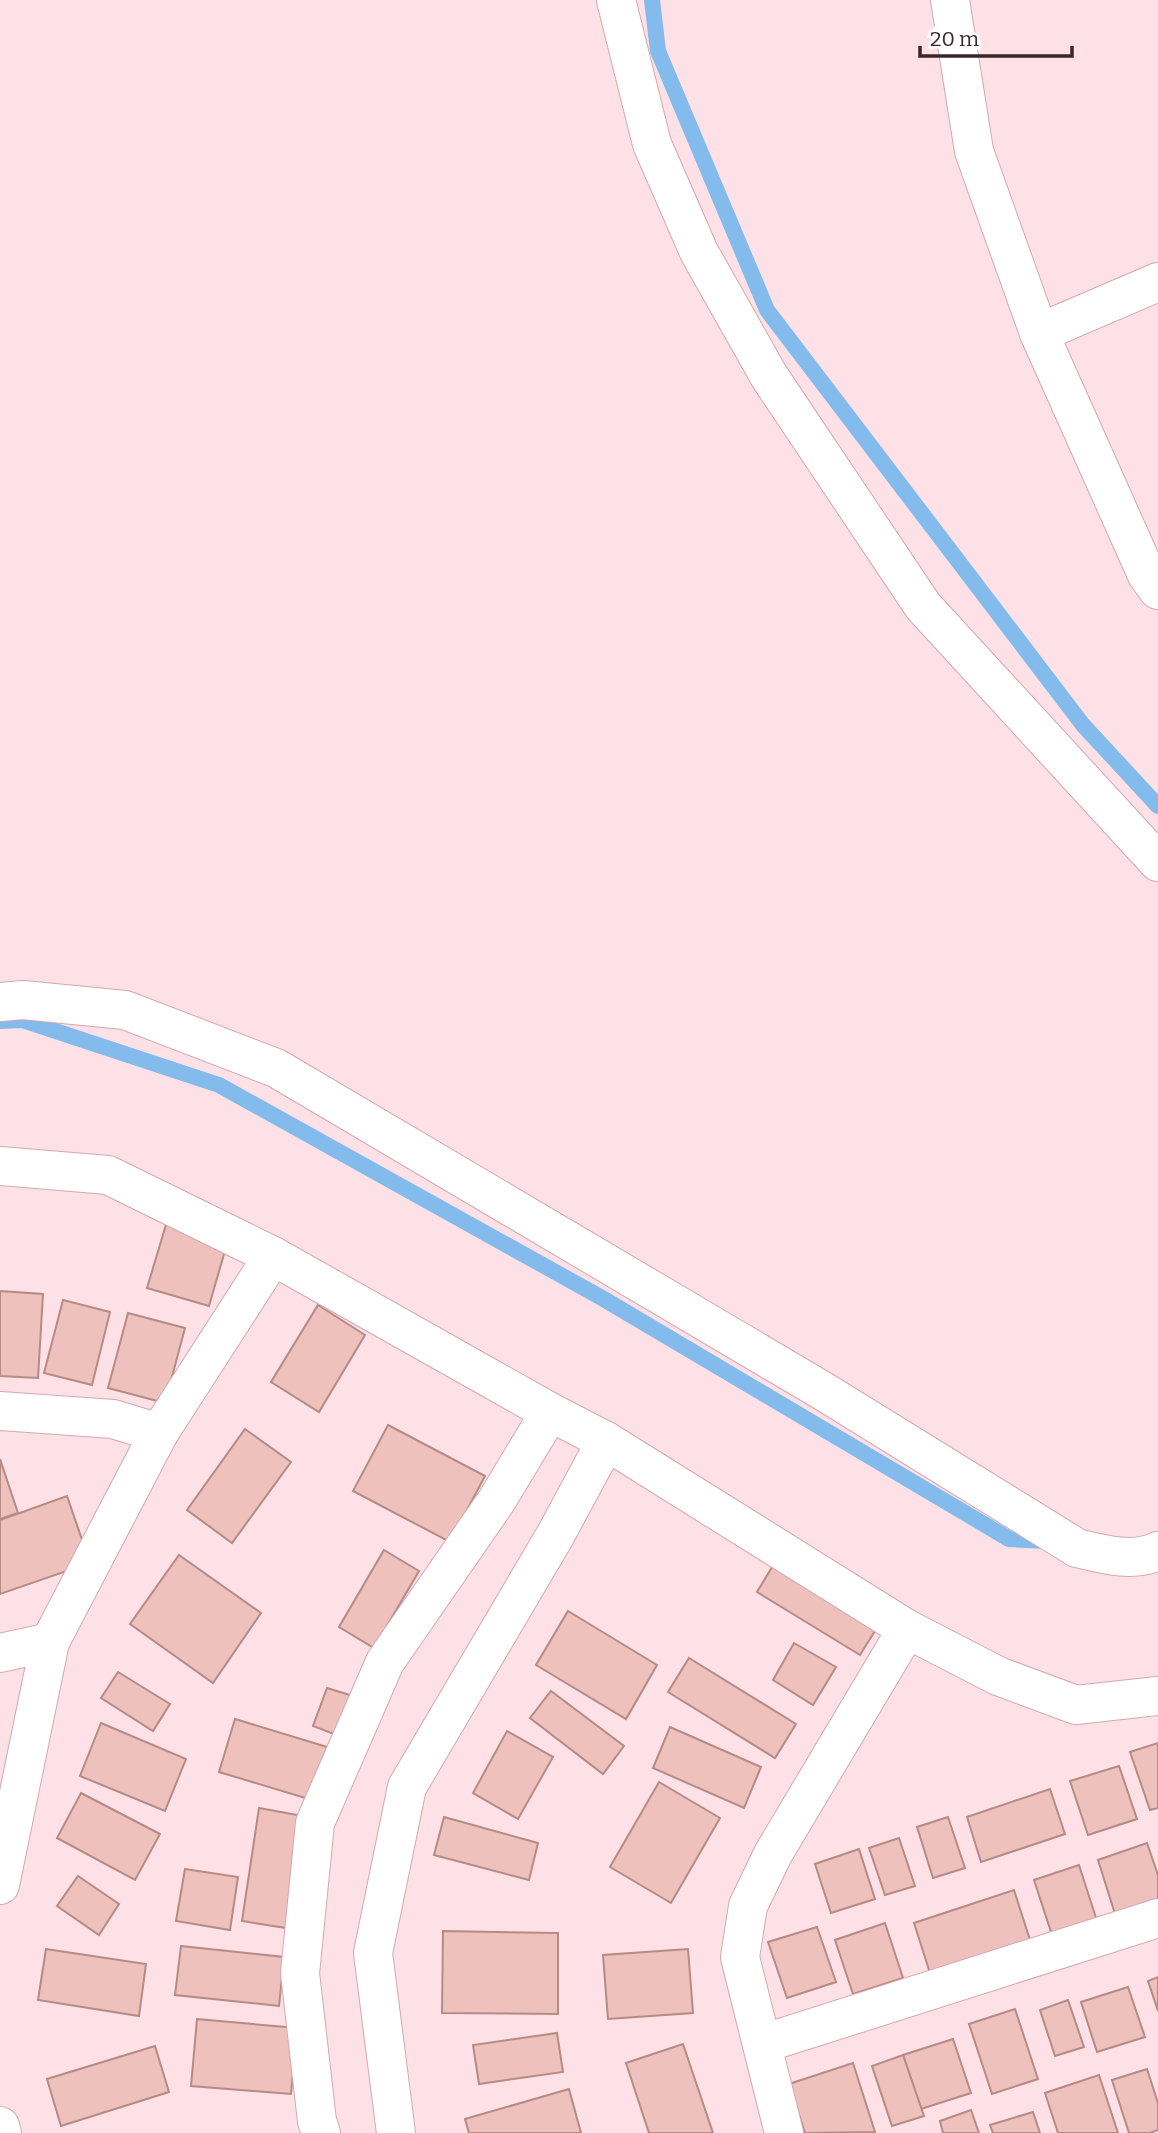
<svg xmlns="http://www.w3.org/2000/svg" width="1158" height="2133" font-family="Bitter,serif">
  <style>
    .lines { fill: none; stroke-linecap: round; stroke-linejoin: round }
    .stream { stroke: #82bbec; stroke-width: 16 }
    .building { fill: #efc1bd; stroke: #b58b86; stroke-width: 2 }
    .minor-casing { stroke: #d4a8b0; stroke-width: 40 }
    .tertiary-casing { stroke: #d4a8b0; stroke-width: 40 }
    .minor { stroke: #fff; stroke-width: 38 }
    .tertiary { stroke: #fff; stroke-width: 38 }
  </style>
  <rect width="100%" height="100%" fill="#fde1e6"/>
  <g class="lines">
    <g class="stream">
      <polyline points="652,0 658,51 767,310 1083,725 1158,806"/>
      <polyline points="0,1021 22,1020 219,1085 602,1298 1009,1539 1047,1541"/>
    </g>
  </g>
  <g class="building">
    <polygon points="168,1218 229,1237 209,1306 147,1288"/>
    <polygon points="0,1291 43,1294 38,1378 0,1376"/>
    <polygon points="63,1300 110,1312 92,1385 44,1373"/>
    <polygon points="318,1305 365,1335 319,1412 271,1382"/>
    <polygon points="128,1313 185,1328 165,1403 108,1388"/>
    <polygon points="388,1425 485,1476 450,1542 353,1491"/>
    <polygon points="245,1429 291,1462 232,1543 187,1510"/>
    <polygon points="0,1459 18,1513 0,1519"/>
    <polygon points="67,1496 90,1563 0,1594 0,1520"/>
    <polygon points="384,1550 419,1571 374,1648 339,1627"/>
    <polygon points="780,1554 883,1618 860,1655 757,1592"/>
    <polygon points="179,1555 261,1613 213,1683 130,1624"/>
    <polygon points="568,1611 657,1665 626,1719 536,1665"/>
    <polygon points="794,1643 836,1667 813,1705 773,1680"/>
    <polygon points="689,1658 796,1724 775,1758 668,1692"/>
    <polygon points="118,1672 170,1704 153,1731 101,1698"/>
    <polygon points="327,1688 353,1696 339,1736 313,1726"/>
    <polygon points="551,1691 624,1746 603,1774 530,1718"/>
    <polygon points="235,1719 327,1747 312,1800 219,1772"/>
    <polygon points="101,1723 186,1759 165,1811 80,1776"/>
    <polygon points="670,1727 761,1767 744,1808 653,1768"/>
    <polygon points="507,1731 553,1757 518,1819 473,1793"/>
    <polygon points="1158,1743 1158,1808 1150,1810 1130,1752"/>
    <polygon points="1119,1766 1137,1819 1088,1835 1070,1781"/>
    <polygon points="659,1782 720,1818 671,1903 610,1867"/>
    <polygon points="1050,1789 1065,1834 981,1862 967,1817"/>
    <polygon points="81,1793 160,1834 135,1880 57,1838"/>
    <polygon points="259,1808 303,1816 286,1928 242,1921"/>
    <polygon points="444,1817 538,1843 529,1880 434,1855"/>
    <polygon points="948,1817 965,1868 933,1878 917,1827"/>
    <polygon points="899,1838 915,1886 885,1895 869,1848"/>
    <polygon points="1147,1843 1158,1875 1158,1900 1115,1914 1098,1860"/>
    <polygon points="859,1849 875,1899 831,1913 815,1864"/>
    <polygon points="1079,1865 1097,1921 1052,1935 1034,1880"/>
    <polygon points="185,1869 238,1877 230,1930 176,1921"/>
    <polygon points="78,1876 119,1904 99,1935 57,1906"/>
    <polygon points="1014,1890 1030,1940 930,1973 914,1923"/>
    <polygon points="885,1923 903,1978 853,1994 835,1940"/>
    <polygon points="817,1927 836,1982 787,1998 768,1942"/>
    <polygon points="443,1931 558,1933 558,2014 442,2013"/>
    <polygon points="181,1946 284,1957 279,2006 175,1995"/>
    <polygon points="46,1949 146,1964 139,2016 38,2000"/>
    <polygon points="688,1949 693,2013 608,2019 603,1955"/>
    <polygon points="1158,1977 1158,2011 1148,1981"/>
    <polygon points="1128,1987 1145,2037 1097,2052 1081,2002"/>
    <polygon points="1068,2000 1084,2047 1055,2056 1040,2010"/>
    <polygon points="1015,2009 1038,2079 992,2094 969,2024"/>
    <polygon points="197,2019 297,2028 291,2094 191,2086"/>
    <polygon points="557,2033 563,2072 479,2084 473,2045"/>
    <polygon points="953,2039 971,2093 921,2109 903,2055"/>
    <polygon points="683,2044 713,2133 649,2133 626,2063"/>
    <polygon points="155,2046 169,2092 61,2126 47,2079"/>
    <polygon points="903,2055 924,2116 892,2126 872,2066"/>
    <polygon points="853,2063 875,2132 805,2133 789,2084"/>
    <polygon points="1147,2069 1158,2103 1158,2130 1150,2133 1129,2133 1112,2080"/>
    <polygon points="1099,2075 1118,2133 1058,2133 1045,2093"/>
    <polygon points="569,2089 581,2133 469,2133 465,2119"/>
    <polygon points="971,2110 979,2133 943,2133 940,2121"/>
    <polygon points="1033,2112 1040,2133 993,2133 990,2125"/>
  </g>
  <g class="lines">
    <defs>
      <g id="minor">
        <polyline points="616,0 652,144 699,252 769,376 923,606 1158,862"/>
        <polyline points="1039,333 1158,282"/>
        <path d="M0,1002L23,1000L125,1010L276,1068L823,1391L1077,1548C1102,1554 1133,1563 1158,1551"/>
        <polyline points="0,1166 108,1175 273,1256 550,1412"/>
        <polyline points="0,1411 113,1419 159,1433"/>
        <polyline points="0,1653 50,1642"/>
        <polyline points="0,1885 50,1642 159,1433 273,1256"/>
        <polyline points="762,2044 1158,1918"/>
        <polyline points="0,2126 2,2133"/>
        <polyline points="784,2133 740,1957 748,1906 773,1854 907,1629"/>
      </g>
      <g id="tertiary">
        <polyline points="950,0 974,151 1039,333 1147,575 1158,590"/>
        <polyline points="321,2133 317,2121 300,1973 315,1823 385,1662 497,1500 550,1412 606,1441 907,1629 998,1676 1076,1705 1158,1696"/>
        <polyline points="396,2133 373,1953 407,1787 556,1534 606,1441"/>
      </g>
    </defs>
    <use href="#minor" class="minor-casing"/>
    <use href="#tertiary" class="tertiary-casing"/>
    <use href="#minor" class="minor"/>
    <use href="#tertiary" class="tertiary"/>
  </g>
  <path d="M920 46v10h152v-10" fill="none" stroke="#38272a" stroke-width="3.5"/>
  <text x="930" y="46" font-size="21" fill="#38272a" stroke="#ffffff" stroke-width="5" paint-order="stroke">20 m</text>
</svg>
